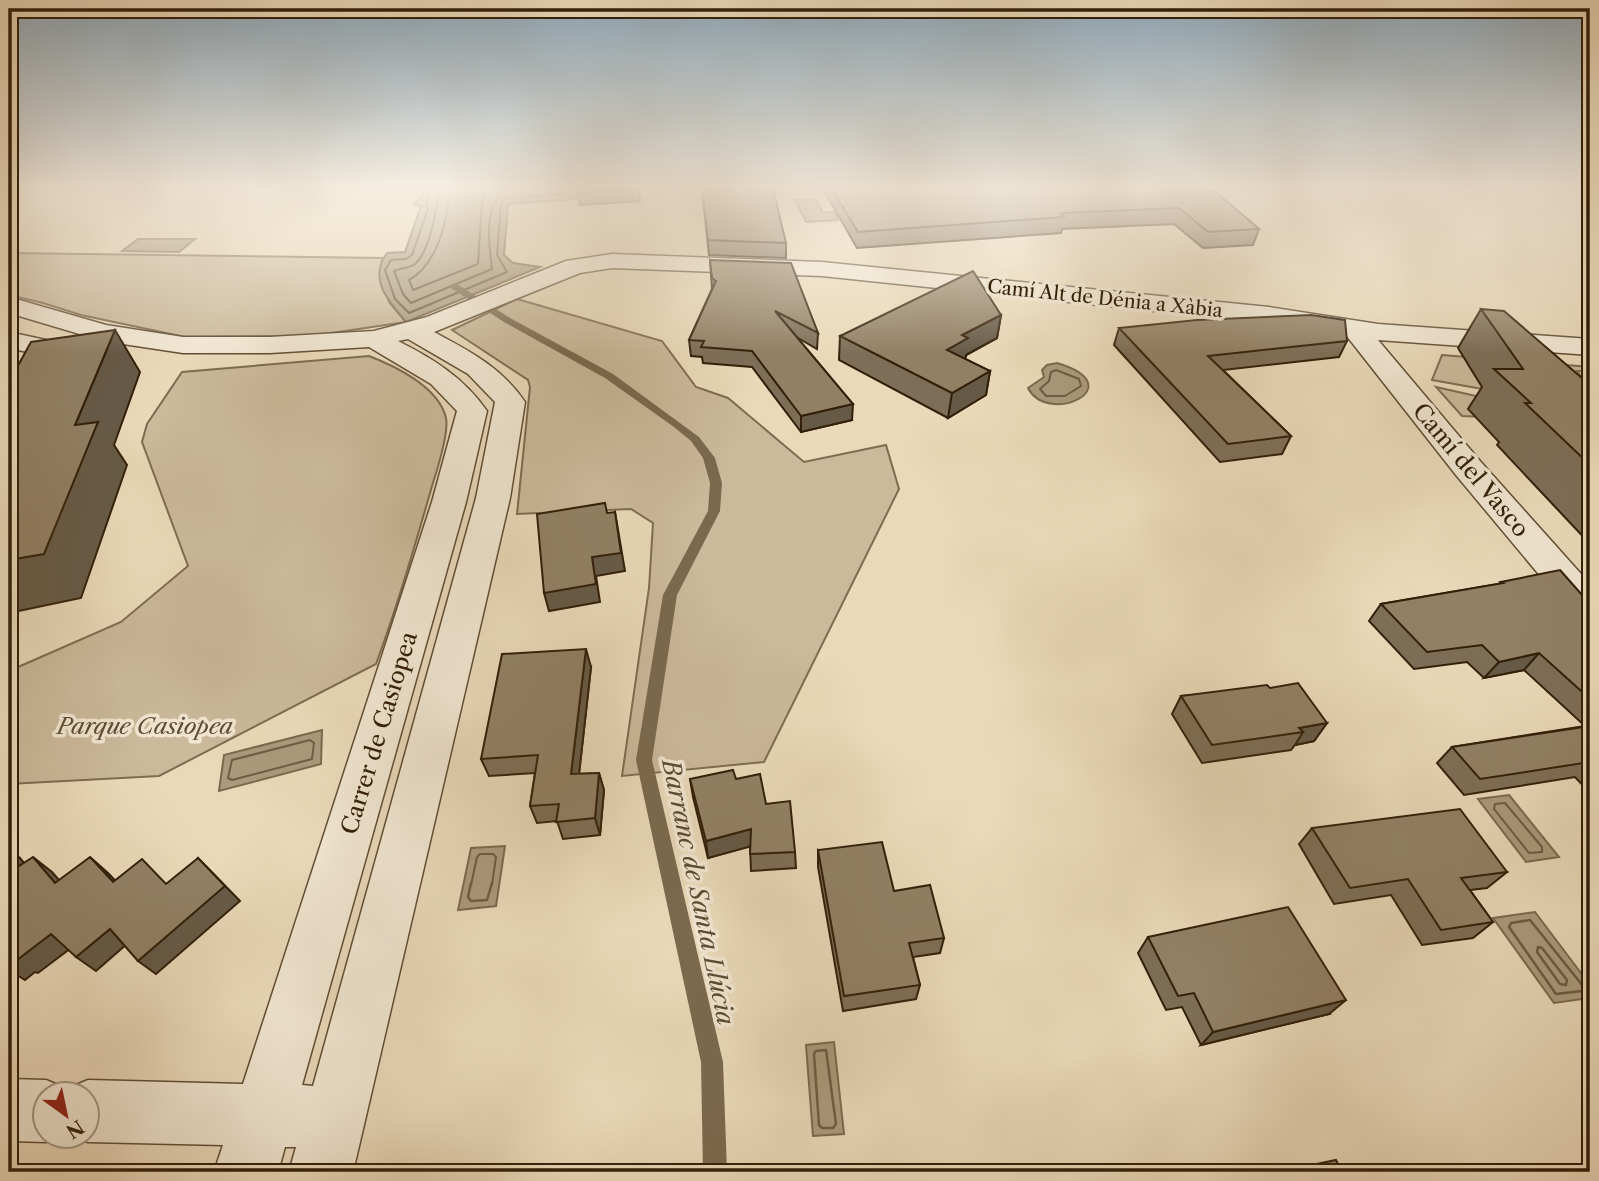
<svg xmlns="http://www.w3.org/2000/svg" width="1599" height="1181" font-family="'Libre Caslon Text',serif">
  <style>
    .green { fill: #cbb99b; stroke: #7e6c52; stroke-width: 2 }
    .water { fill: #ab9a7d; stroke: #7b694f; stroke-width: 2 }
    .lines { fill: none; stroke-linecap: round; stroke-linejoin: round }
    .shore-far1 { stroke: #6e5c43; stroke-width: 2 }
    .shore { stroke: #6e5c43; stroke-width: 2.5 }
    .stream { fill: #7b694f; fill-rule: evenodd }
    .minor-casing { stroke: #604e35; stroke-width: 3 }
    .minor { fill: #f1e6d2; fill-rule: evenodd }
    .wall { fill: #7e6e57; stroke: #321f09; stroke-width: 2 }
    .shaded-wall { fill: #665a47; stroke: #321f09; stroke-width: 2 }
    .building { fill: #928065; stroke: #321f09; stroke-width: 2 }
    .labels { text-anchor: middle; stroke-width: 7; stroke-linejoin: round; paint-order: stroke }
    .far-street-label { font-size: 19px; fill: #321f09; stroke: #f1e6d2 }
    .street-label { font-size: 23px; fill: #321f09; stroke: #f1e6d2 }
    .park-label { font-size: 23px; font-style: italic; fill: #604d35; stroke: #f1e6d2 }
    .water-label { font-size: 24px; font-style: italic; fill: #5c4a32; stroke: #f1e6d2 }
  </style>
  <rect width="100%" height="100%" fill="#ead9b9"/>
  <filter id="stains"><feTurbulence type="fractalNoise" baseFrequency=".00286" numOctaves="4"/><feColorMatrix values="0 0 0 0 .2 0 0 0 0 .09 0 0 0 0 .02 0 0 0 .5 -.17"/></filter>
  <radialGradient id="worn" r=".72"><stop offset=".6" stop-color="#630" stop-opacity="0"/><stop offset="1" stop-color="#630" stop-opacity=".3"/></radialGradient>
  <g class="green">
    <polygon points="9,253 384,258 381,262 389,302 406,322 311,336 185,337 81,315 43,303 9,295"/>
    <polygon points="517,299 662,341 696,387 728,398 804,462 886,445 899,489 764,762 622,776 649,588 653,523 631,509 517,514 530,387 528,380 452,330"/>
    <polygon points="1442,355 1590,367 1590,372 1577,371 1580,375 1469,366 1478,380 1499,392 1432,380"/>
    <path d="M369,356C395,366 439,387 446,418C449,432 437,471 432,486C415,546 398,605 376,664L159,776L9,784V671L121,622L188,566L142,442L147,424L182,372Z"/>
    <polygon points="1436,387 1538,410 1484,417 1462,416"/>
  </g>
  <g class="water">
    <path d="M426,189H578L576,199L508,204L504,255L513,263L540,267L406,322C388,301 368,279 387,253L405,252L421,206L414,205Z"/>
    <polygon points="816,199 823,213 834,212 838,220 806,222 795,200"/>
    <polygon points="138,239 195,239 179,252 122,251"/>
    <path d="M1057,363C1134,386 1048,427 1028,388L1044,377L1042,370L1047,365Z"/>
    <polygon points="322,730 321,764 219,791 224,755"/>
    <polygon points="1509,795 1559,857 1526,862 1478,799"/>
    <polygon points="505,846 496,906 458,910 471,848"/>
    <polygon points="1535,912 1590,985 1590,998 1554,1003 1493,918"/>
    <polygon points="834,1042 844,1134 813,1136 806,1045"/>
  </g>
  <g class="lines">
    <g class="shore-far1">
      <polyline points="431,189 426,200 428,209 412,255 406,259 391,260 385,270 395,299 409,313 507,272 497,255 501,204 505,199 568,193 571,189"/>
      <path d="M439,189C437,207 430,252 415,264C410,268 401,268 394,271L403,294L411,303L492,269C489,243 483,208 505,189"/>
      <path d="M450,189C447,221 439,263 409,280L413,290L478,264L482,202L487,189"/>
      <polygon points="1056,370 1079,379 1081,386 1065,396 1046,396 1040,389 1049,381 1051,372"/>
      <polygon points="310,740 314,743 312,759 232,780 228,778 232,760"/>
      <polygon points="1505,803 1542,847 1542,852 1529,853 1494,809 1495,804"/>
      <polyline points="471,885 477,857 480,854 493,854 496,857 492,885"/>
    </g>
    <g class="shore">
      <polyline points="471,883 468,897 471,901 487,900 492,883"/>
      <polygon points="1530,920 1583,986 1582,991 1556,994 1509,927 1511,923"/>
      <polygon points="1538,947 1542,948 1567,980 1566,985 1560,984 1537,952"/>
      <polygon points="826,1050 836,1124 833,1128 822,1128 819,1125 814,1054 816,1051"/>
    </g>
    <polygon class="stream" points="451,284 457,284 510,318 613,374 699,437 715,458 722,483 720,511 677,595 652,760 723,1062 727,1172 703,1172 701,1062 636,760 663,595 708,511 710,483 703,458 691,441 674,427 605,378 504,322 451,288"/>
    <defs>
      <g id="minor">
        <path d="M612,254L822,262L1269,307L1378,324L1590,339V355L1378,340L1480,461L1590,584V623L1576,619L1456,475L1346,335L1269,323L822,276L612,268L580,273L434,332C471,352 501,367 525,402L510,498L353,1172H289L296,1147H285L278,1172H214L223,1145L88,1142L73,1136H88V1094H46V1136H61L46,1142L9,1141V1079L46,1080L67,1089L88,1080L243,1084L432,502L457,411L431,384L369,347L270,353H183L103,341L9,313V297L106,325L183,337H270L374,331L427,317L566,261ZM408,339L468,374L495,402L476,498L313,1086L302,1085L466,502L487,411C464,378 434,359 398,341Z"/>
        <polygon points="9,332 92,350 96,356 92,362 82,364 9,348"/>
      </g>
    </defs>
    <use href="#minor" class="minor-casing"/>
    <use href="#minor" class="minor"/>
  </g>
  <g class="wall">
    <polygon points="577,189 639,189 640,201 580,205"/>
    <polygon points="702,189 786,243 786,258 709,255"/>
    <polygon points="823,189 1212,189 1259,229 1253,245 1203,248 1174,224 1062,229 1061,233 857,248"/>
    <polygon points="710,260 818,333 817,349 798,338 852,420 801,432 752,367 703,363 702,357 691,356 689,340 712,289"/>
    <polygon points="1481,309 1590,385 1590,544 1497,445 1499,442 1468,409 1482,387 1458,348"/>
    <polygon points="1001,315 997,338 966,355 965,359 990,371 986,395 948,418 839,360 840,336"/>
    <polygon points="1119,328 1347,341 1339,357 1223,370 1291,436 1282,454 1220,462 1114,345"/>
    <polygon points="1501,582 1590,604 1590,793 1575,777 1464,795 1437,763 1452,747 1585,726 1524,670 1484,678 1467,662 1414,669 1369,621 1381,604 1499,584"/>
    <polygon points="591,667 579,774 599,773 604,790 600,835 563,839 557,821 537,823 530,806 535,773 489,776 481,759"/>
    <polygon points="1270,688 1327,723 1314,741 1295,745 1291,750 1202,763 1172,714 1181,696"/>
    <polygon points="690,779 736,779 766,804 795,852 796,868 751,871 750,846 708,858 693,797"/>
    <polygon points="1312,828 1507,872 1487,888 1470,890 1493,922 1473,938 1422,945 1391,895 1334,904 1299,844"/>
    <polygon points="818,850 894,891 944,938 940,953 913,957 920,985 916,999 843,1011 818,867"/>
    <polygon points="1148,937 1329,1014 1201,1045 1182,1007 1166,1010 1138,953"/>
  </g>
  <g class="shaded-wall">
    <polygon points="1001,315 997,338 966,355 965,362 947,350 962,335"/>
    <polygon points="115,330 140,372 114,445 127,465 81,598 9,613 9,560 75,425"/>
    <polygon points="990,371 986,395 948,418 952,393"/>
    <polygon points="853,404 852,420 801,432 801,416"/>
    <polygon points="615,512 625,571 596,576 600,602 549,611 544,593"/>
    <polygon points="586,649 591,667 577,792 571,774"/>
    <polygon points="1539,653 1524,670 1484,678 1499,662"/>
    <polygon points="1327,723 1314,741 1295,745 1303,732 1299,728"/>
    <polygon points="599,773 604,790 600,835 595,818"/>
    <polygon points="751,829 752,846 708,858 706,841"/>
    <polygon points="9,849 20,858 39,881 19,866 9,853"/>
    <polygon points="33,857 52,872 75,898 55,883"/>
    <polygon points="90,857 108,873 131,897 113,882"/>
    <polygon points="198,858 240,901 156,974 138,961"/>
    <polygon points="110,929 128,943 96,971 76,957"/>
    <polygon points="51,934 71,948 38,973 35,972 25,980 9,970 9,961"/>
    <polygon points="1346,1000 1329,1014 1201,1045 1213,1032"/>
  </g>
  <g class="building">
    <polygon points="577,189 638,189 578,193"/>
    <polygon points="702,189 773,189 786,243 708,240"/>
    <polygon points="832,189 1212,189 1259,229 1208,232 1179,208 1061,213 1064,217 858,232"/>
    <polygon points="710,260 791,263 818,333 775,311 853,404 801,416 752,351 701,347 704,341 689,340 716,281 712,278"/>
    <polygon points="973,271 1001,315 962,335 968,338 947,350 990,371 952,393 840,336"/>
    <polygon points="1481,309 1504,311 1590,385 1590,465 1525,403 1531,403 1494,369 1523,369"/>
    <polygon points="1311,315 1345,320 1347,341 1208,356 1291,436 1228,444 1119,328 1197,320"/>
    <polygon points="115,330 75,425 98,422 44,554 9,560 9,382 31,342"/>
    <polygon points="605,503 607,513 615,512 621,553 592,557 596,584 544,593 537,514"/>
    <polygon points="1560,570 1590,604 1590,699 1539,653 1499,662 1482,645 1427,652 1381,604 1503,583 1501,582"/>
    <polygon points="586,649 571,774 599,773 595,818 556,822 559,804 530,806 538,755 481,759 502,654"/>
    <polygon points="1298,683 1327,723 1299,728 1303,732 1212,745 1181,696 1267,685 1270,688"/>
    <polygon points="1590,726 1590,762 1480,779 1452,747"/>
    <polygon points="733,770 736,779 760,774 766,804 790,801 795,852 750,854 751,829 706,841 690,779"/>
    <polygon points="1460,809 1507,872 1461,878 1493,922 1441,930 1408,879 1350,888 1312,828"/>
    <polygon points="882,842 894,891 930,885 944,938 909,943 920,985 844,996 818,850"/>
    <polygon points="9,853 19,866 33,857 55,883 90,857 113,882 142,859 166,884 198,858 225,886 138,961 110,929 76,957 51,934 17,960 15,957 9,961"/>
    <polygon points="1288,907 1346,1000 1213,1032 1194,993 1178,996 1148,937"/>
    <polygon points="1336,1160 1342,1172 1279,1172"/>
  </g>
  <linearGradient id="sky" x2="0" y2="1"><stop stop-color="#8faabd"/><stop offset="0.53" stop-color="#f6eee0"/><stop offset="1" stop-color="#f6eee0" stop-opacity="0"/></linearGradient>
  <rect width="1599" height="354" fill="url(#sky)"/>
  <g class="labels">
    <g class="far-street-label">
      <text transform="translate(1105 298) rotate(6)" y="7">Camí Alt de Dénia a Xàbia</text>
    </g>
    <g class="street-label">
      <text transform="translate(1471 470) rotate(50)" y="8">Camí del Vasco</text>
      <text transform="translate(379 733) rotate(-73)" y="8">Carrer de Casiopea</text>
    </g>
    <g class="park-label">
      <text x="145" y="734">Parque Casiopea</text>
    </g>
    <g class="water-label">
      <text transform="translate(698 892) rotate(78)" y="8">Barranc de Santa Llúcia</text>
    </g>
  </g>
  <rect width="1599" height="1181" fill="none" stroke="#ead9b9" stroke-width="35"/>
  <rect x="10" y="10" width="1578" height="1160" fill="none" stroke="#321f09" stroke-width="3.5"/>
  <rect x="18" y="18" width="1564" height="1146" fill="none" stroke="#321f09" stroke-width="2"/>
  <g transform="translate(66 1115) rotate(147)"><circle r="33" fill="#f1e6d2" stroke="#a59682" stroke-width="2"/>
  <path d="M0-5L12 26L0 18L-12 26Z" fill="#8f2418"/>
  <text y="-10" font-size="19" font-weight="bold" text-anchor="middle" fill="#321f09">N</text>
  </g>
  <rect width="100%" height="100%" filter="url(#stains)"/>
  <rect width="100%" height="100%" fill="url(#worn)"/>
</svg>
